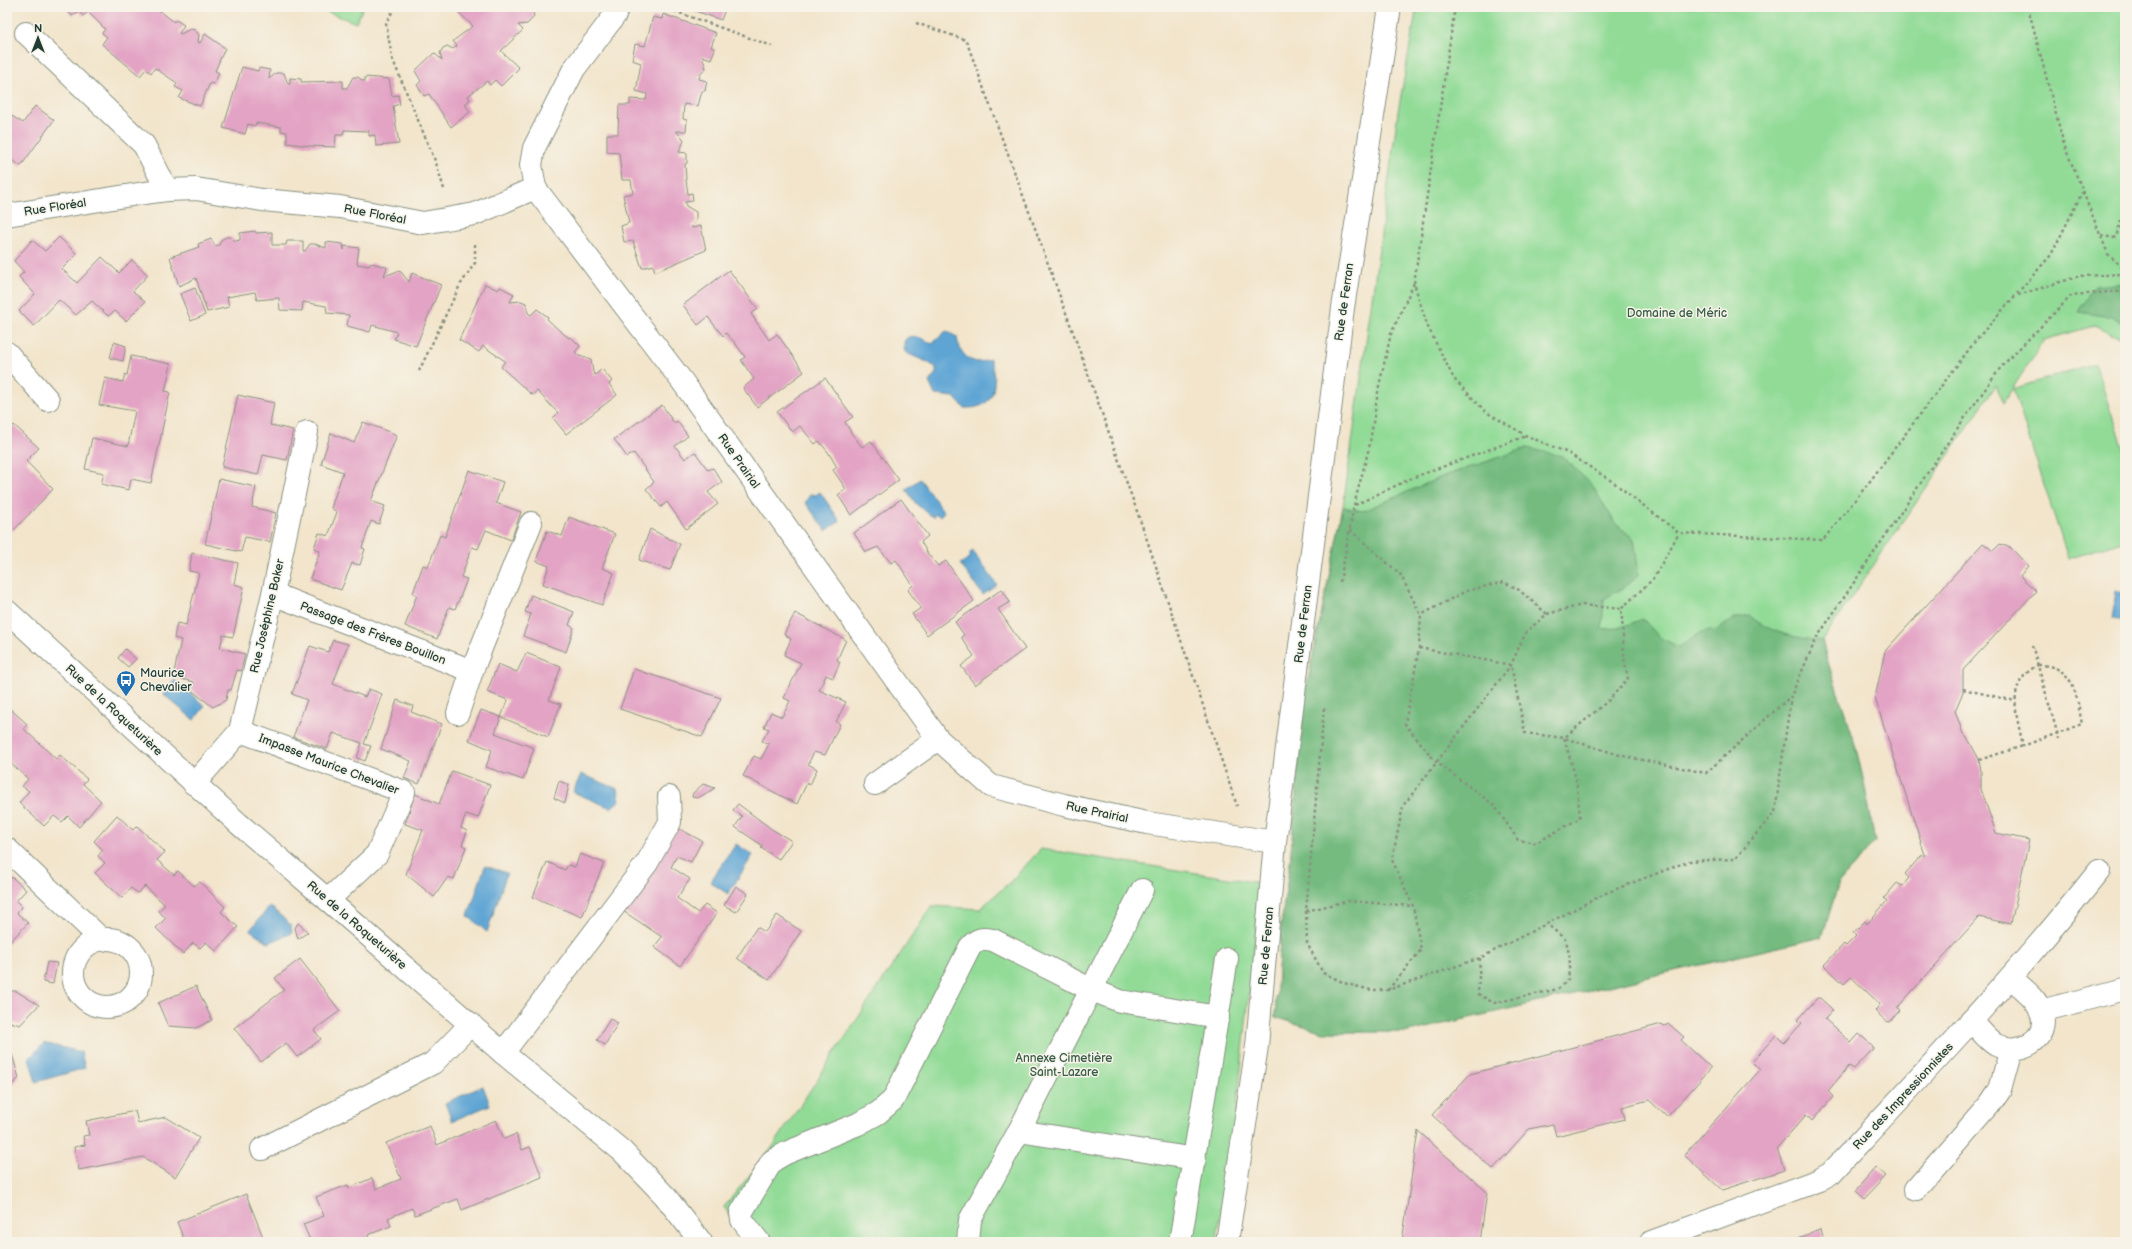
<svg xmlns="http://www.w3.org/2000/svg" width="2132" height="1249" font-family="'Balsamiq Sans',sans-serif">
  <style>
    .green { fill: #92db97; stroke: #588c66 }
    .forest { fill: #75bb80; stroke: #4a7c5a }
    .water { fill: #5ea5d4; stroke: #3e7184 }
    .building { fill: #e3a3c5 }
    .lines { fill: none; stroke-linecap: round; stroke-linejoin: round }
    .minor-casing { stroke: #889180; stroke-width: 24 }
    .path { stroke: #889180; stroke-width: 2.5; stroke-dasharray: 3 3; stroke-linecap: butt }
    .minor { stroke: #fff; stroke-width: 22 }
    .labels { text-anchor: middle; stroke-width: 3; stroke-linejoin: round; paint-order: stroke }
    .street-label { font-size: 12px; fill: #1f3d34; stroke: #f7f3e8 }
    .park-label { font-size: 12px; fill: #365d48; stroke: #f7f3e8 }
    .poi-label { font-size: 12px; fill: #1f3d34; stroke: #f7f3e8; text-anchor: start }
  </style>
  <rect width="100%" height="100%" fill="#f7f3e8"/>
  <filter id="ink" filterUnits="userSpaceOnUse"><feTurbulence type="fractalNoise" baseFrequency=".025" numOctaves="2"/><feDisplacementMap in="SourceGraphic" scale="8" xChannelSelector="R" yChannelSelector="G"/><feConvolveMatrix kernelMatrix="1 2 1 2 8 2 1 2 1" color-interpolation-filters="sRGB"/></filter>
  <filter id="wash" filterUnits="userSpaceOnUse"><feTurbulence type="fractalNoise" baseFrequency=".012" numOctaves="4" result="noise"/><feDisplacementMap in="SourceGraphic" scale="16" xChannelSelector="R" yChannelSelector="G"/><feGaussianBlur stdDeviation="0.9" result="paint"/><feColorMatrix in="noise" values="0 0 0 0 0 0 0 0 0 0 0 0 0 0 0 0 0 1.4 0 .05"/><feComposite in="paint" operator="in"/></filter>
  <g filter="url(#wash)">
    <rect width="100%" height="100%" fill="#f2e5cc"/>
    <g class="green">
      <polygon points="315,7 363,7 356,23"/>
      <path d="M1417,7H2125V340L2094,326L2044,340L2003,403L1996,385L1822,641C1830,673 1842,703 1852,734C1862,770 1869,806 1875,842L1839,882L1822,937L1408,1032H1324L1275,1017L1281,925L1290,863L1304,700L1343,507L1398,112Z"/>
      <polygon points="2095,363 2125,456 2125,540 2068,558 2013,389"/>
      <polygon points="1041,849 1261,883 1231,1163 1216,1242 749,1242 724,1207 774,1145 932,906 980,909 1010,882"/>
    </g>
    <g class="forest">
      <polygon points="2125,283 2125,325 2111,317 2078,312 2094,286"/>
      <path d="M1527,448L1562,456L1591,484L1616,524L1634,539L1639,575L1623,588L1604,599L1602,629L1618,628L1643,619L1659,637L1679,647L1700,633L1717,630L1735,618L1750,616C1771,634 1795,637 1822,641C1830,673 1842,703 1852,734C1862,770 1869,806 1875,842L1839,882L1822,937L1408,1032H1324L1275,1017L1281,925L1290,863L1304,700L1343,507L1363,511L1444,476Z"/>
    </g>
    <g class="water">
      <path d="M946,331L957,337C959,354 972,368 990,359C998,383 997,410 964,408L954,397L935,395L929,382L936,373V368C927,360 915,358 905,352C899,329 921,336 932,344Z"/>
      <polygon points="920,479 944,512 940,516 936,514 933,517 916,504 906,489"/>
      <polygon points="820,492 840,521 826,531 805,502 809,499 808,497 810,494 816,495"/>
      <polygon points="973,551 997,585 983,595 960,564 971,557 969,554"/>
      <polygon points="2116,591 2125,592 2125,620 2112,618"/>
      <polygon points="174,680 205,706 194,720 163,694"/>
      <polygon points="581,774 618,789 620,800 611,808 573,792"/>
      <polygon points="736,844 753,855 728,894 710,882"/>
      <polygon points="485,866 507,873 487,932 468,916"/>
      <polygon points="270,906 291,925 292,933 269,943 250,930"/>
      <polygon points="44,1043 81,1052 85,1068 36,1082 29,1058"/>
      <polygon points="483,1086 490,1105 452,1121 445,1103"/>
    </g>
    <g id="blocks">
      <g class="building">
        <polygon points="64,7 155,7 174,22 176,20 184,25 179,33 181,34 190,29 195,30 199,35 198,42 200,43 205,34 225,48 215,71 219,73 214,84 210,83 200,106 179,98 183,91 175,87 177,83 155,68 151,73 146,69 140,76 102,44 107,37 102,33 105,29 88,12 83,16 79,11 72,16"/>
        <polygon points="456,7 532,7 534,17 527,24 518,25 523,30 501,51 519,68 501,86 495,80 490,85 487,81 468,96 470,100 465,104 470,112 451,127 429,94 424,96 417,85 421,81 415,71 434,53 442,60 440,53 443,48 447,46 453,49 457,46 453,41 473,26 455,9"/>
        <polygon points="533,7 543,7 541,11"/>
        <polygon points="684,7 726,7 721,20"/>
        <polygon points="663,14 716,33 711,47 715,49 711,59 702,56 706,68 700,75 699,79 707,81 705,91 702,91 698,106 684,104 683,119 687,120 686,131 676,131 683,138 684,141 679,152 687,153 687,163 685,164 686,180 688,194 692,193 693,201 685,202 686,206 696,212 696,221 692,226 692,228 701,226 706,250 655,272 653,265 642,268 633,241 624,242 621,226 629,223 623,195 633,193 631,180 622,180 619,153 607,152 607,134 618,134 619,105 630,105 630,99 646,100 647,94 636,91 641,63 632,60 635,44 645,46 653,17 662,19"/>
        <polygon points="242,67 258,71 259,68 270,70 269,79 276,73 284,73 288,84 290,84 290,78 301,79 301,82 343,81 343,88 347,88 353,77 358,77 363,81 365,81 365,77 389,79 392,96 398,95 400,104 393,106 399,144 376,146 375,135 369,136 369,131 344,130 343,135 336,135 335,147 310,146 287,143 287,132 281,131 281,127 256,123 255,126 248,124 245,134 223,128"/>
        <polygon points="35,106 54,120 21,166 7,157 7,113 23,123"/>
        <polygon points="255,231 256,233 272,232 272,245 286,245 287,241 303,241 303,251 305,251 310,244 315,244 326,248 326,242 343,244 344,250 344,246 359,248 357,264 369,266 371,263 387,267 384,276 398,271 401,272 409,282 412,273 441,285 416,346 394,339 397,332 372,325 370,332 347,326 349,315 327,313 326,306 303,302 302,311 280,310 279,298 257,300 255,292 227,297 229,307 207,312 196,278 179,286 170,257 199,247 198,244 211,239 215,246 219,245 221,240 226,237 231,237 235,241 240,240 240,233"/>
        <polygon points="59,237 77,254 62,269 77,283 102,257 119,273 132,260 148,275 133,291 145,302 126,321 115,311 108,316 92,301 76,315 59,300 34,326 19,311 35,294 19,277 24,272 14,261 32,240 45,251"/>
        <polygon points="729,270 758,309 751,314 769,340 777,334 804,372 757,407 743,388 754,379 741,360 745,357 735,343 726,333 723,336 708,317 698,325 683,305"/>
        <polygon points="485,284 498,290 500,287 514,294 510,302 521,301 526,303 528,313 531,315 537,309 548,317 547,319 559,330 569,338 571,337 580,346 575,352 579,356 591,359 593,372 595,375 602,369 612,381 609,384 617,395 566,434 553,418 558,413 537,391 532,395 501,367 505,361 483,346 479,352 459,340"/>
        <polygon points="195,288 205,315 191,321 180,294"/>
        <polygon points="114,342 126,346 123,361 110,358"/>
        <polygon points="131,356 171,364 165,391 170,392 151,483 131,479 129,490 101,484 104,473 85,469 92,438 128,446 135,411 99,405 105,378 123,382 125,374 127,375"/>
        <polygon points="825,378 853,417 845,422 852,434 862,447 871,441 899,480 851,515 838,495 846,489 833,470 837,467 828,452 819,441 815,444 800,426 792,432 777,412"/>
        <polygon points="238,395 274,403 270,425 293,430 287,460 263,455 258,475 222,467"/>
        <polygon points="662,405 674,423 677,421 688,436 675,446 685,459 695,452 708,470 713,468 722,482 708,492 718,504 686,529 667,502 661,507 646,489 654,482 634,453 627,457 614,439"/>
        <polygon points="363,422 397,435 371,501 385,506 379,524 371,521 362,548 365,549 360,565 352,563 341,590 310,579 320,551 314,548 319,533 328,536 337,512 331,508 343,472 321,464 331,433 354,443"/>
        <polygon points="14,425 39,448 26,461 53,489 13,531 7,525 7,432"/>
        <polygon points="469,470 503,482 496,503 521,512 511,540 486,530 478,549 472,547 461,577 467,579 461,595 455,609 449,607 437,639 405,626 417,595 413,593 423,565 428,567 440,535 445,537"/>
        <polygon points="219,479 256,487 252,507 276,513 270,542 245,537 241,552 205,544"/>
        <polygon points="901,499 928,536 921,542 928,554 938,566 946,561 974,601 927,635 912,614 921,608 908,590 913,585 904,572 896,560 891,563 878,547 866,552 854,533"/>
        <polygon points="569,517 615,534 602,568 614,573 602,605 543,584 549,566 536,561 547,531 562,536"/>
        <polygon points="650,529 680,544 670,570 639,560"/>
        <polygon points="1983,543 1993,551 2000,544 2011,548 2028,566 2020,576 2036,591 1963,670 1963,692 1955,711 1963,734 1968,739 1979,759 1981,771 1981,789 1996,833 2029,840 2011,924 1979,917 1897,1008 1900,1010 1890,1022 1886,1021 1875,1011 1880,1004 1851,977 1844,984 1824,965 1844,944 1846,946 1856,936 1853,933 1865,921 1867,924 1887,901 1884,898 1897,883 1902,886 1909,878 1905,874 1921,856 1925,855 1875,698 1885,651"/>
        <polygon points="192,553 238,563 234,584 244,587 233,637 223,635 220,648 245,654 241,671 237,670 231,690 228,690 226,700 213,707 191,690 194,682 173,677 181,640 174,638 177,623 186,625 199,573 189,571"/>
        <polygon points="1002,589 1010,602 998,609 1025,649 975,685 961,666 974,656 961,637 964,635 955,622"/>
        <polygon points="531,595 574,612 569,625 574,628 566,652 523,636 531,614 525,612"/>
        <polygon points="795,613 846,640 837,660 840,662 833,678 826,675 819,690 846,702 836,722 840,724 825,755 814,752 808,764 817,769 810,785 807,783 797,804 743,776 754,756 761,759 769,744 762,741 769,729 764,727 771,712 782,717 790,701 784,698 801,663 784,655 791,639 784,634"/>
        <polygon points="333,640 348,644 333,684 365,697 369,689 382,694 364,744 371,746 365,761 357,758 362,743 333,733 327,749 293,737 307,700 292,694 310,646 328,652"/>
        <polygon points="125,649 136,659 128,667 118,658"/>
        <polygon points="526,653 561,667 549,700 561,704 548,737 501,717 508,700 487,692 498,664 517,672"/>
        <polygon points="634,669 721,698 702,737 620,709"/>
        <polygon points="397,700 413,706 411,712 442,724 419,784 404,778 411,761 381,749"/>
        <polygon points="7,706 27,724 24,729 56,759 60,755 87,779 83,784 101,801 79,827 68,816 62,822 54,816 44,826 19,803 29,791 22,786 28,779 7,760"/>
        <polygon points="481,710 501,717 495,733 534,748 523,780 486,767 492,750 469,740"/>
        <polygon points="452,771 490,785 478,818 466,814 461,828 467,831 462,845 466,847 454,879 448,877 434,897 406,874 423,830 405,824 415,794 439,804"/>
        <polygon points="559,781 569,785 565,803 554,798"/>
        <polygon points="703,784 715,788 698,798 692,797 693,793"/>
        <polygon points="738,804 773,830 792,841 779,859 761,848 763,846 735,827 742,816 733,810"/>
        <polygon points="117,815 133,830 137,826 165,852 157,860 174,875 178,871 194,886 200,882 225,907 221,912 238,927 216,951 206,942 200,948 193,943 183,954 156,928 166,918 158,911 165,905 145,886 138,893 131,888 122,898 95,873 105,863 98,856 103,850 94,841"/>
        <polygon points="678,828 702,841 691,862 677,856 671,867 690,879 677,898 698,913 705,905 717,913 680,966 654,947 662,937 623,911"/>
        <polygon points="580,854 604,863 582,917 533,897 547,862 565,870 568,865 575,867"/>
        <polygon points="12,877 26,890 16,901 22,907 17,913 28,923 7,945 7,883"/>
        <polygon points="736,886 748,894 736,912 724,905"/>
        <polygon points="777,915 801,931 769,980 737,958 757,927 765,932"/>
        <polygon points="298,923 308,932 298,939 295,928"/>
        <polygon points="300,959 340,1011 314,1030 321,1039 297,1057 286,1043 261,1062 234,1028 284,990 275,978"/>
        <polygon points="47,962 57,963 53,984 43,982"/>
        <polygon points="196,986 212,1020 196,1028 168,1026 158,1003"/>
        <polygon points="7,991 16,991 39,1005 20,1025 7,1021"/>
        <polygon points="1817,998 1820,998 1833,1010 1825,1019 1851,1043 1859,1034 1873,1046 1873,1049 1854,1069 1849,1066 1828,1091 1833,1097 1812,1121 1806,1115 1777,1148 1784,1170 1722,1190 1684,1155 1760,1070 1752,1062 1776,1035 1784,1043 1802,1023 1798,1020"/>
        <polygon points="610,1019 618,1023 605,1045 597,1040"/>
        <polygon points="1662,1024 1664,1026 1669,1024 1684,1037 1681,1040 1711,1068 1667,1117 1649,1100 1622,1107 1625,1119 1556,1136 1553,1124 1529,1129 1493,1169 1432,1115 1470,1074"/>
        <polygon points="7,1052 12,1054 19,1078 7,1090"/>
        <polygon points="135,1111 138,1123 166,1117 199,1138 175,1177 143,1157 79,1170 74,1147 85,1145 83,1136 89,1135 86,1121"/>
        <polygon points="496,1120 504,1139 516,1134 522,1150 530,1147 542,1177 462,1210 458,1199 415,1215 412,1208 388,1218 391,1226 368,1235 369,1240 364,1242 311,1242 303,1224 324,1216 316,1197 348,1185 349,1188 372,1178 376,1189 401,1179 386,1143 430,1126 437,1145"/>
        <polygon points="1418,1131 1487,1192 1480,1242 1402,1242"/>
        <polygon points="1876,1167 1886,1176 1864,1199 1855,1191"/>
        <polygon points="246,1194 265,1242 185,1242 177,1222"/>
        <polygon points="1821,1230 1824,1242 1785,1242"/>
      </g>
    </g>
  </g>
  <g filter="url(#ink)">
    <use href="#blocks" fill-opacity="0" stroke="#889180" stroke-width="1"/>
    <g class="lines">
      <defs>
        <g id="minor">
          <polyline points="26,33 144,145 167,190"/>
          <polyline points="535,188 682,381 938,739 991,786 1064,805 1147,823 1275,842"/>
          <polyline points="7,215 138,194 167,190 196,189 262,200 340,207 423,223 475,214 535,188 531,165 534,148 574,69 615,15 618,7"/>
          <polyline points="7,353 48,400"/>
          <polyline points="273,594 472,671"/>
          <polyline points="7,611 239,824 328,900 503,1053 622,1151 665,1196 701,1242"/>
          <polyline points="458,713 472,671 531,523"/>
          <polyline points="240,731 404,792 377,854 328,900"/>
          <polyline points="194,784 240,731 273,594 307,432"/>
          <polyline points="875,784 938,739"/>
          <polyline points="7,849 102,940"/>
          <circle cx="107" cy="973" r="34"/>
          <polyline points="2041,1011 2125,989"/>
          <path d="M1971,1021C1979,1028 1987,1040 1996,1045C2019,1056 2051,1040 2041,1012C2037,998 2022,988 2011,978"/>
          <polyline points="503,1053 647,863 670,822 669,797"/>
          <polyline points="1019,1131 1195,1159"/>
          <polyline points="262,1149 433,1063 471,1024"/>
          <polyline points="1916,1189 1990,1104 2000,1089 2011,1049"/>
          <path d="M759,1242L742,1220L741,1213L772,1161L786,1153L858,1124L878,1113L893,1100L970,947C978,938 982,938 993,940L1092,990L1120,1001L1218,1017"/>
          <polyline points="968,1242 970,1220 1019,1131 1142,890"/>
          <polyline points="1180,1242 1227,959"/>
          <polyline points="1227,1242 1257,1046 1275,842 1343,308 1390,7"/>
          <path d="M1651,1242L1819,1180L1831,1173C1923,1074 2015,977 2099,871"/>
        </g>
      </defs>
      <use href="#minor" class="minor-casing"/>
      <g class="path">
        <polyline points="395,7 386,23 392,58 436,163 444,189"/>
        <polyline points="663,7 772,46"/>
        <polyline points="1455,7 1414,283 1427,325 1454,379 1486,412 1527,436 1568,453 1613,482 1679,533 1823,540 1867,485 1976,340 2051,255 2083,191 2064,145 2028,7"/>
        <polyline points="916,23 966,40 1069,321 1144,531 1237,806"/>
        <polyline points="2083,192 2108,254 2125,270"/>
        <polyline points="2101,235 2113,238 2116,237 2125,208"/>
        <polyline points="2018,295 2080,276 2125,274"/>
        <polyline points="419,371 460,285 475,263 475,244"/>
        <polyline points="1355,505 1412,478 1526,436"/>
        <path d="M1350,530L1400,574L1421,615L1419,648L1405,724L1436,762L1494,805L1518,840L1536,843L1580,818L1576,779L1564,738L1609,700L1628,678C1622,656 1624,632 1621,609L1653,579L1679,533"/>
        <polyline points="1340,582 1354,505 1369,448 1379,386 1391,334 1414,283"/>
        <polyline points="1547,614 1582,605 1621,609"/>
        <polyline points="2032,645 2059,739"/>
        <polyline points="1419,648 1511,665 1525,733 1564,738 1623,756 1706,773 1791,696"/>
        <path d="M2038,665C2075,665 2076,695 2082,724L2023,746C2017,715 2004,684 2038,665Z"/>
        <polyline points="1963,689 2015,701"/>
        <polyline points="1324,708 1306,911 1348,901 1413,906"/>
        <polyline points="1979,760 2023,746"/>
        <polyline points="1306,911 1307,943 1323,973 1347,984 1371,990 1388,990 1480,958 1606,893 1689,861 1735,859 1775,812 1791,696 1816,639 1959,426 2001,367 2072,295 2125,291"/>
        <polyline points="1480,958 1478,994 1494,1003 1558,989 1568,980 1570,959 1566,940 1547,924"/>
        <polyline points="1388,990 1421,950 1413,906 1392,860 1403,806 1511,665 1526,632 1547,614 1519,590 1504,582 1466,591 1421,615"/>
      </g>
      <use href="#minor" class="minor"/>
    </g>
  </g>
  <defs>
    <symbol id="bus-pin" viewBox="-11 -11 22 30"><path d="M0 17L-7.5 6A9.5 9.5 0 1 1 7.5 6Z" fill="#1f6fb2" stroke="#f7f3e8"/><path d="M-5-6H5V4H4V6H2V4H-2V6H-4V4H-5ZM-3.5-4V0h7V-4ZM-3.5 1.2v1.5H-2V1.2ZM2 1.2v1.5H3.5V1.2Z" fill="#fff"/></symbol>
  </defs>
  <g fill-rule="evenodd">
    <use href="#bus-pin" x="115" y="669" width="22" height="30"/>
  </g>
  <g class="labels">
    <g class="street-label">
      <text transform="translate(55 207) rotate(-9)" y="4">Rue Floréal</text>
      <text transform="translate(375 214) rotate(11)" y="4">Rue Floréal</text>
      <text transform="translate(1344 302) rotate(-82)" y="4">Rue de Ferran</text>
      <text transform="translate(739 461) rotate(55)" y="4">Rue Prairial</text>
      <text transform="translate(267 616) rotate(-77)" y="4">Rue Joséphine Baker</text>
      <text transform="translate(1303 624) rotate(-83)" y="4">Rue de Ferran</text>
      <text transform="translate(373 633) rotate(21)" y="4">Passage des Frères Bouillon</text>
      <text transform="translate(114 710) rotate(43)" y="4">Rue de la Roqueturière</text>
      <text transform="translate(329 764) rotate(21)" y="4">Impasse Maurice Chevalier</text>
      <text transform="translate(1097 812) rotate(12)" y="4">Rue Prairial</text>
      <text transform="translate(357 925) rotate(41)" y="4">Rue de la Roqueturière</text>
      <text transform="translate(1266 946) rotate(-85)" y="4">Rue de Ferran</text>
      <text transform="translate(1903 1096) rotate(-47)" y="4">Rue des Impressionnistes</text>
    </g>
    <g class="park-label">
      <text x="1677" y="317">Domaine de Méric</text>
      <text x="1064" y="1062">Annexe Cimetière<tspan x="1064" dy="14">Saint-Lazare</tspan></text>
    </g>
    <g class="poi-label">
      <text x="140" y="677">Maurice<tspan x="140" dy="14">Chevalier</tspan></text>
    </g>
  </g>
  <rect width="2132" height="1249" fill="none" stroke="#f7f3e8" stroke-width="24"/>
  <g transform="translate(38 38)" stroke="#f7f3e8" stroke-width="3" paint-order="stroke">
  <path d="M0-3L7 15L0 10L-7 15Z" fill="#1f3d34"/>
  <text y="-6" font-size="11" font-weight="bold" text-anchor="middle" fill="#1f3d34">N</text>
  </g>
</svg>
